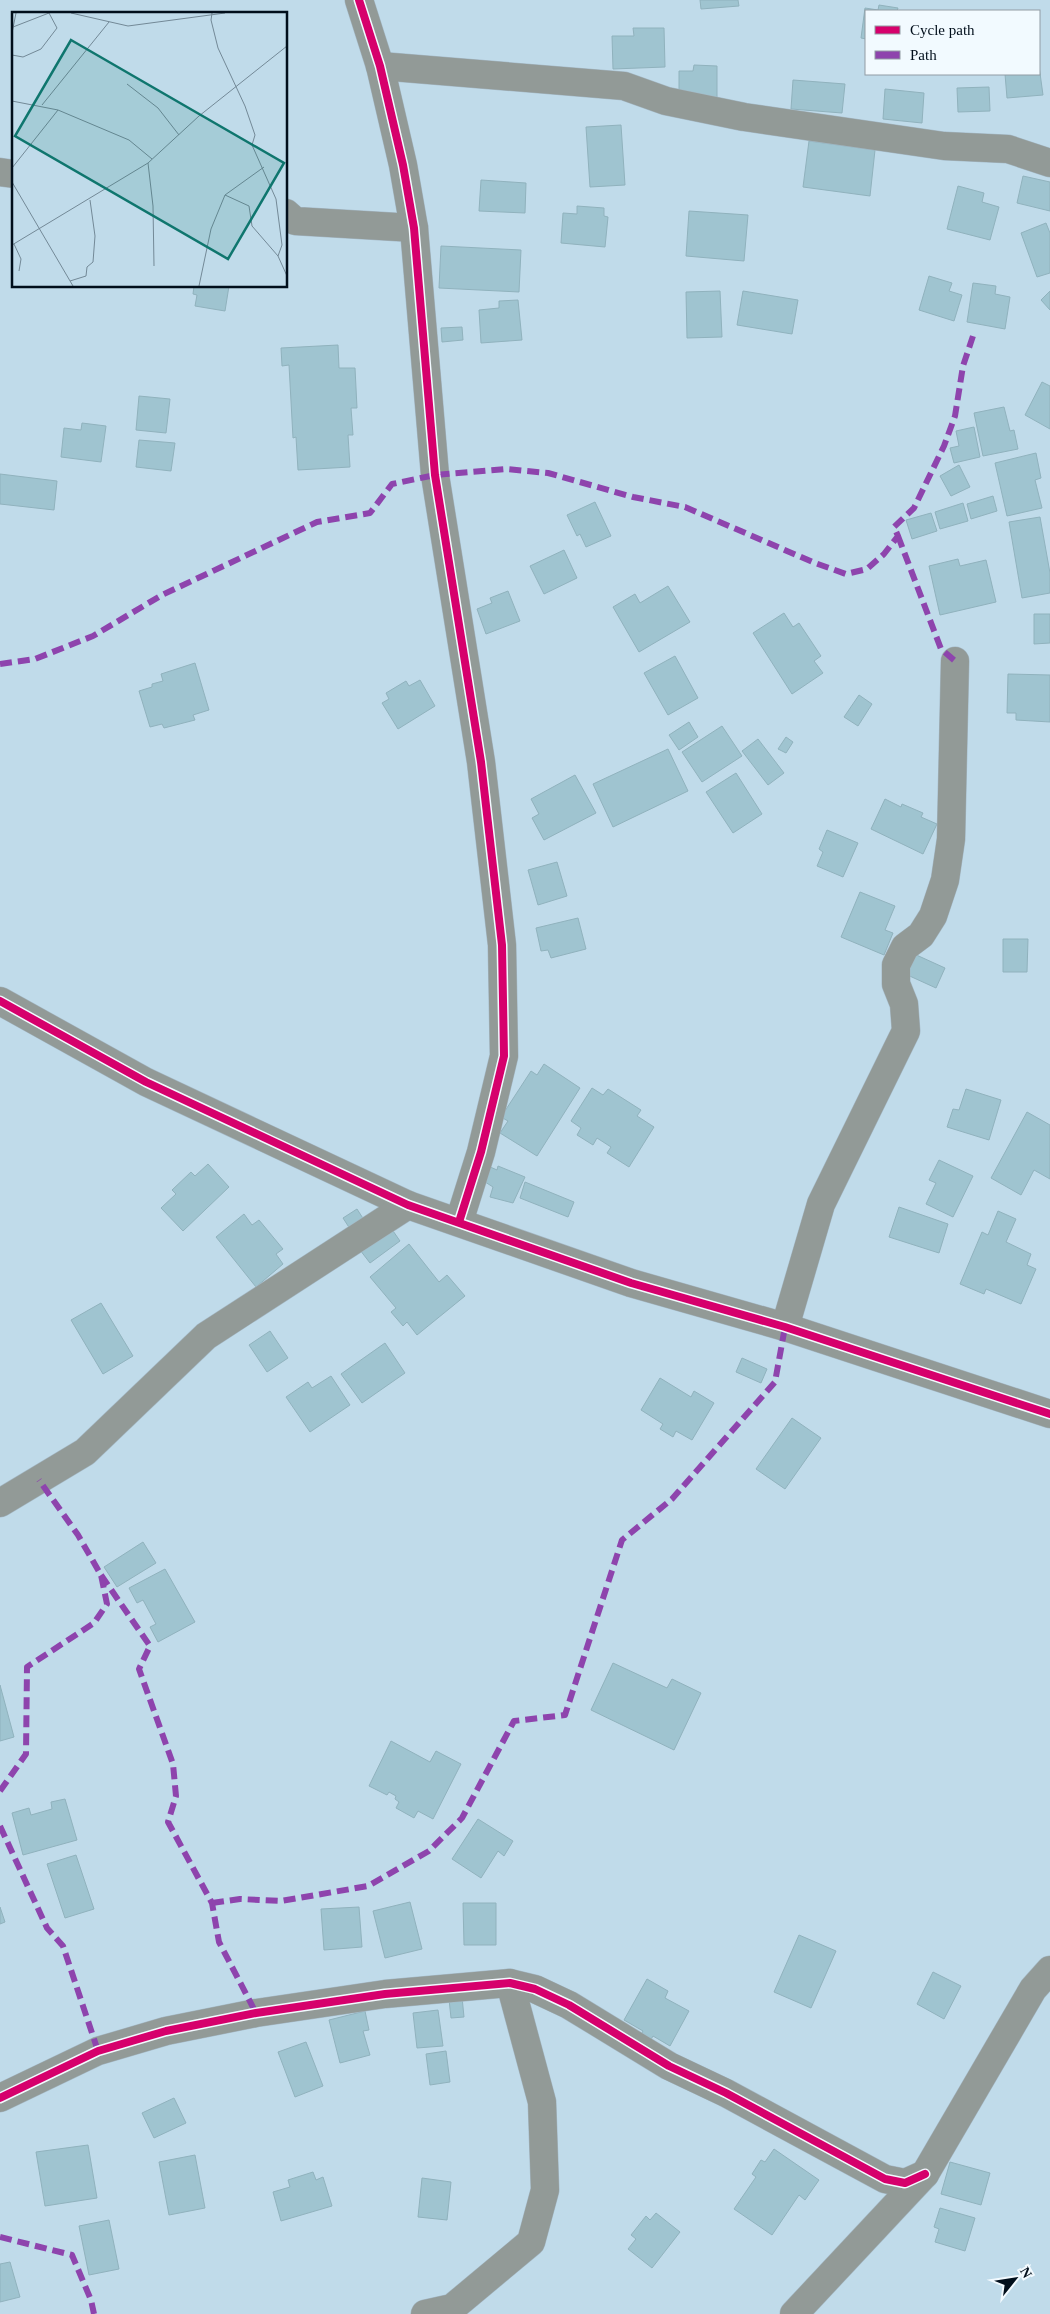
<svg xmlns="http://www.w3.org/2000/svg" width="1050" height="2314" font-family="'Times New Roman',serif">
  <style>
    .building { fill: #9fc4d0; stroke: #90b2bd }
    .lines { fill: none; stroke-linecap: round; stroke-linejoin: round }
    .minor-casing { stroke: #a5b9c6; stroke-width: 29 }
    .minor { stroke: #929a97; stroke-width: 28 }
    .quiet { stroke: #8e44ad; stroke-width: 6; stroke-dasharray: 12 6; stroke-linecap: butt }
    .cycleway-casing { stroke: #f2faff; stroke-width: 11 }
    .cycleway { stroke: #d6006c; stroke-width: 8 }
    .inset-road { fill: none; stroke: #738997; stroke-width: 1 }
    .view { fill: #0f766e; fill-opacity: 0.15; stroke: #0f766e; stroke-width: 2.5 }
    .inset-edge { fill: none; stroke: #000e1b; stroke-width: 2.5 }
  </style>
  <rect width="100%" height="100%" fill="#c0dbea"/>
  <g class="building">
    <polygon points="700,0 738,0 739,6 701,9"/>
    <polygon points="879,5 898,8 897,11 866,11 866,39 861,38 865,8 878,10"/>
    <polygon points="633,28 664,28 665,67 613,69 612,36 634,36"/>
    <polygon points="694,65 717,66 717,98 679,97 679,71 693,71"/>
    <polygon points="1039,66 1043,95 1007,98 1005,74 1039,74"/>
    <polygon points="793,80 845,84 842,113 791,109"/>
    <polygon points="989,87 990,111 958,112 957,88"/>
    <polygon points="885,89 924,93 922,123 883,119"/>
    <polygon points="621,125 625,185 590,187 586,127"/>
    <polygon points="809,141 875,150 870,196 803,187"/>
    <polygon points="1023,176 1050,182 1050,211 1017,203"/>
    <polygon points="481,180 526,183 525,213 479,211"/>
    <polygon points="958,186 984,193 982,202 999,207 990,240 947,229"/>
    <polygon points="577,206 604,208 604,216 608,217 605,247 561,243 563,213 577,214"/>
    <polygon points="689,211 748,215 744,261 686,256"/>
    <polygon points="1046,223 1050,233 1050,273 1037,277 1021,233"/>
    <polygon points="441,246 521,250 519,292 439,288"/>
    <polygon points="929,276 952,283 949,291 962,295 954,321 919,310"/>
    <polygon points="973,283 996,286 995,294 1010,297 1005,329 967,322"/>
    <polygon points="194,286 229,286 225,311 195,306 197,295 193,294"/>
    <polygon points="720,291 722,337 687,338 686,292"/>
    <polygon points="743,291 798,300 792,334 737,325"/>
    <polygon points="1050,291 1050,310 1041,300"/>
    <polygon points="518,300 522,340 481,343 479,310 499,308 499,301"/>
    <polygon points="462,327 463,340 442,342 441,328"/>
    <polygon points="338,345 339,368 355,368 357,408 351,408 353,435 348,435 350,467 298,470 296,437 293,438 289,365 282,366 281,348"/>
    <polygon points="1042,382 1050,386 1050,429 1025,415"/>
    <polygon points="139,396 170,399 166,433 136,430"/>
    <polygon points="1004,407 1010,431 1014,430 1018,449 983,456 974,413"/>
    <polygon points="82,423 106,426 101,462 61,457 64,428 81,430"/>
    <polygon points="974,427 980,457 954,463 950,448 959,446 956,431"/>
    <polygon points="139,440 175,443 171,471 136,467"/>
    <polygon points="1036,453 1041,478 1035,480 1042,508 1007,516 995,463"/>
    <polygon points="959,465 970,487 951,496 940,476"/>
    <polygon points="0,474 57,481 54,510 0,504"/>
    <polygon points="993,496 997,511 971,519 967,504"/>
    <polygon points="595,502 611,536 586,547 580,534 577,536 567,515"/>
    <polygon points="963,503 968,521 940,529 935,512"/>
    <polygon points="931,513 937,531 912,539 906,520"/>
    <polygon points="1040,517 1050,573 1050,593 1022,598 1009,522"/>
    <polygon points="564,550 577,578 544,594 530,566"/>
    <polygon points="958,559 960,566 986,560 996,602 940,615 929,566"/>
    <polygon points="668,586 690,622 639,652 613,607 635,594 640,603"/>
    <polygon points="508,591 520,621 486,634 477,609 492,603 490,598"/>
    <polygon points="784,613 793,627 799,623 821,656 814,661 823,673 792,694 753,633"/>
    <polygon points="1034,614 1050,614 1050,643 1034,644"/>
    <polygon points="675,656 698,698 668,715 644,673"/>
    <polygon points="195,663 209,710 193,715 195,720 164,728 162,724 150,727 139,691 152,687 152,684 163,681 161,674"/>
    <polygon points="1008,674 1050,675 1050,722 1016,720 1016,713 1007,713"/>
    <polygon points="420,680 435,706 398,729 382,703 389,699 386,693 406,681 409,686"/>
    <polygon points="859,695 872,704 858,726 844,717"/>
    <polygon points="689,722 698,737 679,750 669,735"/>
    <polygon points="722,726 742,756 702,782 682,752"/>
    <polygon points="786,737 793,742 786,753 778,749"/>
    <polygon points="758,739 784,773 768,785 742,751"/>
    <polygon points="668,749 688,791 613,827 593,784"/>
    <polygon points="736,773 762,814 733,833 706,792"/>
    <polygon points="575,775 596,813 544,840 532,818 539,814 531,799"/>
    <polygon points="885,799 901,807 902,804 923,813 921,817 937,824 923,854 871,829"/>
    <polygon points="827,830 858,843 843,877 817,866 823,852 819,849"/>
    <polygon points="557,862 567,896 538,905 528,870"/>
    <polygon points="860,892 895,906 885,930 893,933 884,955 841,937"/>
    <polygon points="578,918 586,949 551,958 548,950 541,951 536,928"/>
    <polygon points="1003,939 1028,939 1027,972 1003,972"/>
    <polygon points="912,953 945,968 936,988 903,973"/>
    <polygon points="544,1064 580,1088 537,1156 500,1133 508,1121 501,1117 531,1071 537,1075"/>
    <polygon points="592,1088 603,1095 608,1089 641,1110 637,1116 654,1127 629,1167 607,1153 611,1147 597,1138 593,1145 577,1135 581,1128 571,1121"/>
    <polygon points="966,1089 1001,1100 989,1140 947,1127 953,1109 959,1110"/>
    <polygon points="1027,1112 1050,1125 1050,1179 1034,1170 1021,1195 991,1178"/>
    <polygon points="939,1160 973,1176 953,1217 926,1204 936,1183 929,1180"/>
    <polygon points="208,1164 229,1187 183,1231 161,1208 176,1194 172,1190 191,1172 195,1176"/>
    <polygon points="488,1166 497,1170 498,1166 525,1177 513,1203 490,1197 493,1187 482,1180"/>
    <polygon points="525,1182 574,1202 568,1217 520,1198"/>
    <polygon points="899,1207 948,1224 939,1253 889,1237"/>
    <polygon points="357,1209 366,1223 352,1232 343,1218"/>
    <polygon points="998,1211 1016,1219 1006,1242 1031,1254 1027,1265 1036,1269 1021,1304 986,1289 984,1294 960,1284 982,1232 988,1235"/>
    <polygon points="244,1214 252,1225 259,1220 283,1249 276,1254 283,1264 256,1287 216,1237"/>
    <polygon points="391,1228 400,1241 370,1263 360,1250"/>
    <polygon points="409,1244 439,1282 447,1275 465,1296 417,1335 407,1322 403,1326 391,1312 396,1308 370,1277"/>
    <polygon points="101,1303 133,1356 103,1374 71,1320"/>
    <polygon points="270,1331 288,1358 267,1372 249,1345"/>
    <polygon points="385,1343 405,1373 362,1403 341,1374"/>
    <polygon points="742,1358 767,1369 761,1383 736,1372"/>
    <polygon points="331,1376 350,1405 310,1432 286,1397 308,1382 312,1388"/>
    <polygon points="660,1378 691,1397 694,1391 714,1403 692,1440 676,1431 673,1437 660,1429 663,1424 641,1410"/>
    <polygon points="792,1418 821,1438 785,1489 756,1469"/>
    <polygon points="143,1542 156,1563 117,1587 104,1567"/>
    <polygon points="165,1569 195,1622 158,1642 150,1627 156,1624 143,1600 137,1603 129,1588"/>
    <polygon points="613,1663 667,1688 672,1679 701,1693 674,1750 591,1710"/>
    <polygon points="0,1685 14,1737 0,1741"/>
    <polygon points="391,1741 430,1762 436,1751 461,1764 433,1819 418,1811 414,1818 396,1808 399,1802 395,1799 396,1796 389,1792 387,1795 369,1786"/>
    <polygon points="65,1799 77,1840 23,1855 12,1813 29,1808 31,1815 52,1809 51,1802"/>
    <polygon points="478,1819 513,1841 504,1856 498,1851 481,1878 452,1859"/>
    <polygon points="76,1855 94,1909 65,1918 47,1864"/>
    <polygon points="410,1902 422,1949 385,1958 373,1911"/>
    <polygon points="463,1903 496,1903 496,1945 464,1945"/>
    <polygon points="0,1907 5,1922 0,1924"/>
    <polygon points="359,1907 362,1947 324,1950 321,1909"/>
    <polygon points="799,1935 836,1951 811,2008 774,1992"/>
    <polygon points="933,1972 961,1986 944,2019 917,2004"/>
    <polygon points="647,1979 668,1991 665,1998 689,2011 670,2046 653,2036 649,2043 639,2038 643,2031 624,2020"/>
    <polygon points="462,1997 464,2017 451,2018 449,1999"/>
    <polygon points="438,2010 443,2046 417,2048 413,2013"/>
    <polygon points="365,2011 369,2030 363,2031 370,2055 340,2063 329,2020"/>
    <polygon points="306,2042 323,2086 295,2097 278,2052"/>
    <polygon points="446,2051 450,2082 430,2085 426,2054"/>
    <polygon points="174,2098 186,2123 154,2138 142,2113"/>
    <polygon points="88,2145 97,2198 45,2206 36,2152"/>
    <polygon points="774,2149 819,2180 805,2200 799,2195 772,2235 734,2209 756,2177 752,2174 761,2160 765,2162"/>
    <polygon points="195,2155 205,2208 169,2215 159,2162"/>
    <polygon points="950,2162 990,2173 981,2205 941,2194"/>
    <polygon points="313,2172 316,2180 323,2177 332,2206 281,2221 273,2192 290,2187 288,2180"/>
    <polygon points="422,2178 451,2182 447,2220 418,2217"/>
    <polygon points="940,2208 975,2218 965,2251 935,2242 939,2229 934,2227"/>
    <polygon points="656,2213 680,2232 652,2268 628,2249 636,2239 631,2235 646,2216 650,2220"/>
    <polygon points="109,2220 119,2269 89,2275 79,2226"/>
    <polygon points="10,2262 20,2297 0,2302 0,2264"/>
  </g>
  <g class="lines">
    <defs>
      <g id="minor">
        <polyline points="359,0 380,66 403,165 414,228 435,475 481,762 502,945 504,1056 481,1152 459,1222"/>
        <polyline points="380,66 624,86 666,101 744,117 944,146 1008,149 1050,163"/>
        <polyline points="0,172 14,174"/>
        <polyline points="286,213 295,221 414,228"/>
        <polyline points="0,1001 146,1082 408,1205 631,1283 785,1327 1050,1414"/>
        <polyline points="785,1327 821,1204 906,1031 904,1004 896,984 896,965 905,947 921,935 933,916 945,880 951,839 955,661"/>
        <polyline points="0,1503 85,1452 206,1336 408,1205"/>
        <polyline points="0,2098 98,2051 166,2031 256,2013 385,1994 510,1983 535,1989 569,2005 669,2066 726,2093 885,2179 905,2183 925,2174"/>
        <polyline points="425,2314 452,2308 531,2242 545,2190 542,2102 510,1983"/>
        <polyline points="794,2314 925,2174 1033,1989 1050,1970"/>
      </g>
    </defs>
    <use href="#minor" class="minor-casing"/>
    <use href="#minor" class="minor"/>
    <g class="quiet">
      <polyline points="898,536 941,649 955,661"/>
      <polyline points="0,664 35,659 93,636 162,595 317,522 370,513 392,484 435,475 506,469 548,473 633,497 685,507 815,563 846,574 867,569 884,554 898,536 894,527 914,508 944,446 955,416 963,366 974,333"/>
      <polyline points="101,1575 150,1646 139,1669 173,1764 176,1796 168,1822 212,1903 219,1942 256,2013"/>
      <polyline points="0,1791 26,1754 27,1667 94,1623 107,1604 101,1575 78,1535 39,1480"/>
      <polyline points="0,1826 47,1928 63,1946 98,2051"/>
      <polyline points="212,1903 240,1899 281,1901 368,1886 429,1851 462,1818 514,1721 565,1715 622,1540 672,1499 775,1382 785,1327"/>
      <polyline points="0,2237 72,2255 91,2300 94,2314"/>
    </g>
    <defs>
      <g id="cycleway">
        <polyline points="359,0 380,66 403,165 414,228 435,475 481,762 502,945 504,1056 481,1152 459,1222"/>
        <polyline points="0,1001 146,1082 408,1205 631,1283 785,1327 1050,1414"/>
        <polyline points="0,2098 98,2051 166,2031 256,2013 385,1994 510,1983 535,1989 569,2005 669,2066 726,2093 885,2179 905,2183 925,2174"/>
      </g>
    </defs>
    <use href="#cycleway" class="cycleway-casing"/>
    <use href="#cycleway" class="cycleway"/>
  </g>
  <g transform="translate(12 12)">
    <rect width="275" height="275" fill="#c0dbea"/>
    <path class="inset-road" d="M59,1L116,14L213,1M200,1L199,8L206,36L233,94L243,123L240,133L264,187L270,233L266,244L275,264M1,15L37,1M0,21L4,1M0,43L11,45L29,37L45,16L37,1M115,72L146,96L167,123M0,89L46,98L117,128L140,147M30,93L97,10M136,151L141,194L142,254M0,156L46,98M0,170L61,274M213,183L237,194L240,214L266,244M2,232L9,247L7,259M0,233L136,151L187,104L275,34M58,269L74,264L75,255L81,250L83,224L78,188M187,274L199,217L213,183L252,155"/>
    <path class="view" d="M59,28L272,151L216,247L3,124Z"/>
    <rect width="275" height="275" class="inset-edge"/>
  </g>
  <rect x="865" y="10" width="175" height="65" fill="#f2faff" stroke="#919ca4"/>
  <rect x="875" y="26" width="25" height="8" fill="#d6006c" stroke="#919ca4"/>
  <text x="910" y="35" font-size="15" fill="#000e1b">Cycle path</text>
  <rect x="875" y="51" width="25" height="8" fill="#8e44ad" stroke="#919ca4"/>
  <text x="910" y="60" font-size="15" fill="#000e1b">Path</text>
  <g transform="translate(1015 2279) rotate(60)" stroke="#f2faff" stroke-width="4" paint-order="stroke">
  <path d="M0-4L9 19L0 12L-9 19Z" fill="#000e1b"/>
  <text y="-8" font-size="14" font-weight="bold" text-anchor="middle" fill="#000e1b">N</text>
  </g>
</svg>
